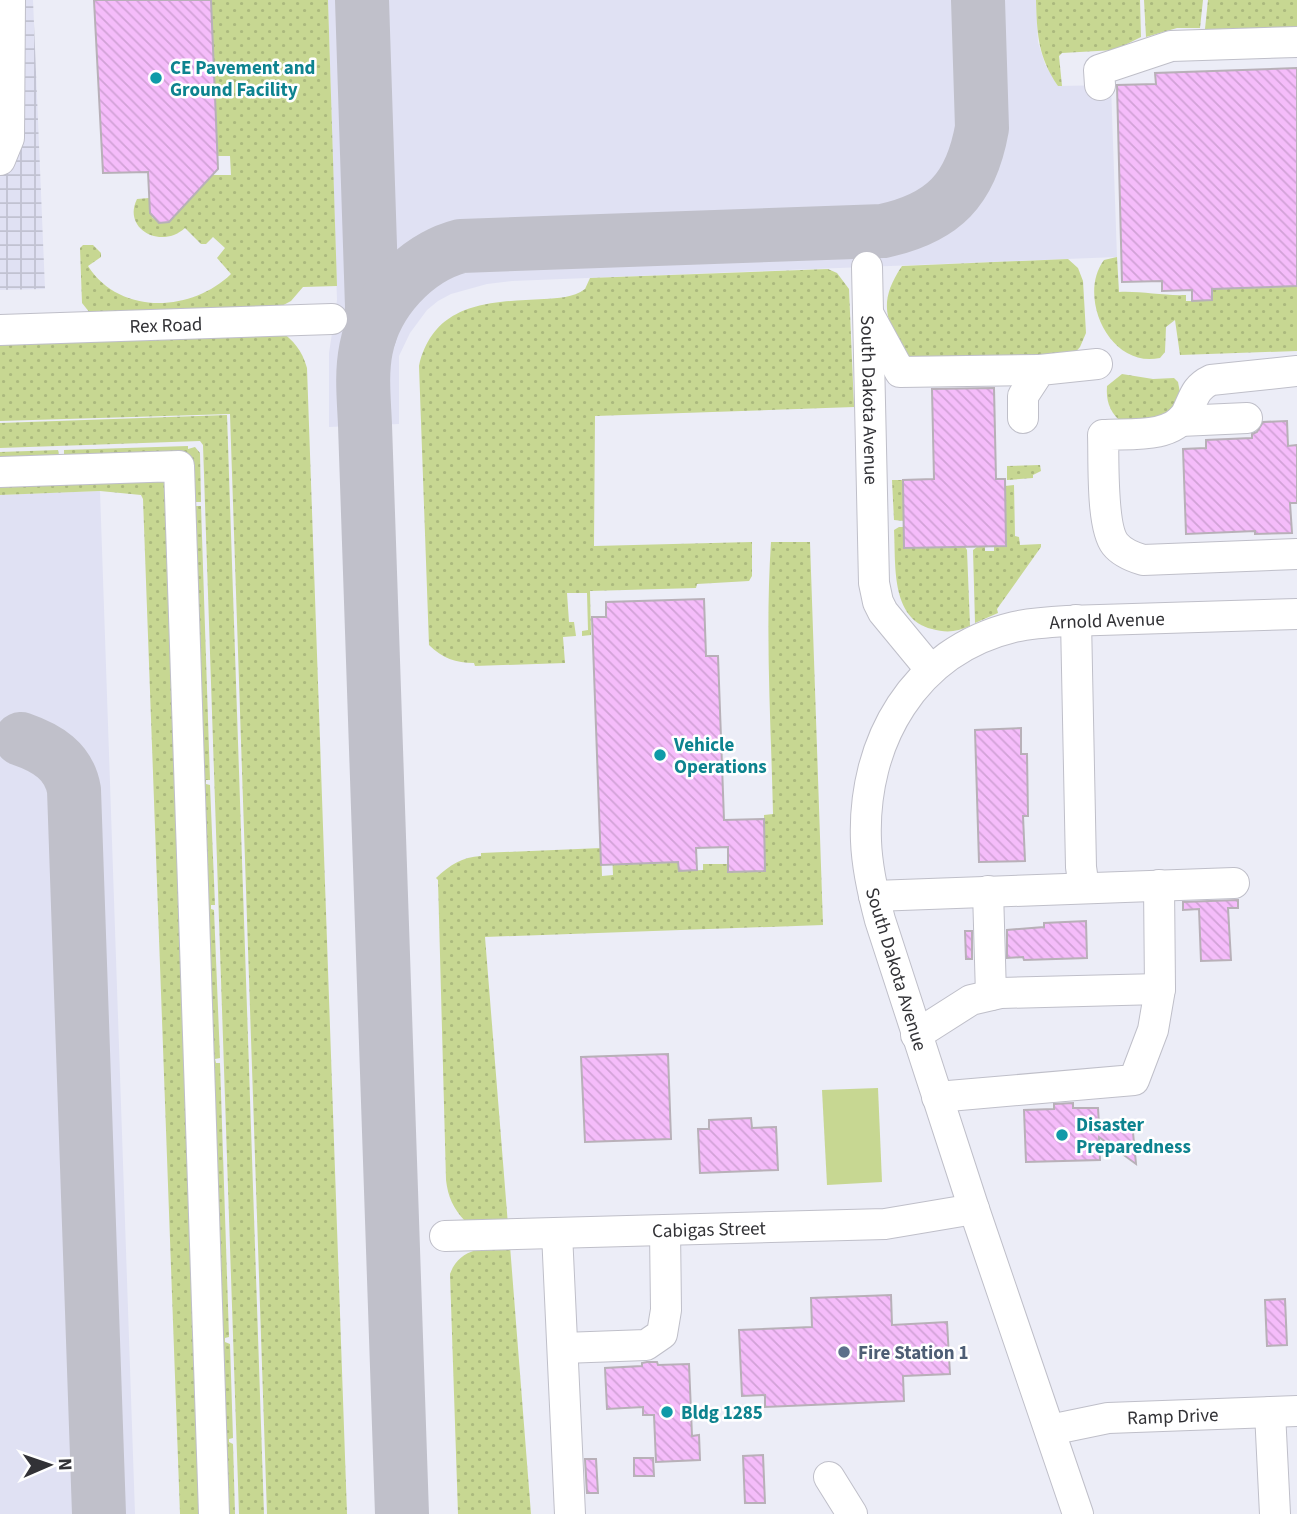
<svg xmlns="http://www.w3.org/2000/svg" width="1297" height="1514" font-family="'Source Sans 3',sans-serif">
  <style>
    .built { fill: #e0e1f3 }
    .industrial { fill: url(#industrial-grid) }
    .grass { fill: url(#grass-dots) }
    .pitch { fill: #c7d792 }
    .lines { fill: none; stroke-linecap: round; stroke-linejoin: round }
    .taxiway { stroke: #c0c0ca; stroke-width: 54 }
    .building { fill: url(#building-back-hatch); stroke: #b8b0b8; stroke-width: 2 }
    .minor-casing { stroke: #bfbfc9; stroke-width: 32 }
    .minor { stroke: #fff; stroke-width: 30 }
    .culture-dot { fill: #0f9aa8; stroke: #fff; stroke-width: 2.5 }
    .service-dot { fill: #5c6f8a; stroke: #fff; stroke-width: 2.5 }
    .labels { text-anchor: middle; stroke-width: 5; stroke-linejoin: round; paint-order: stroke }
    .culture-label { font-size: 19px; font-weight: bold; fill: #0d838f; stroke: #fff; text-anchor: start }
    .street-label { font-size: 19px; fill: #323236; stroke: #fff }
    .service-label { font-size: 19px; font-weight: bold; fill: #4e5e75; stroke: #fff; text-anchor: start }
  </style>
  <defs>
    <pattern id="industrial-grid" width="8" height="8" patternUnits="userSpaceOnUse" patternTransform="scale(1.75)"><rect width="8" height="8" fill="#e0e1f3"/><path d="M0 4h8M4 0v8" fill="none" stroke="#c1c2d1"/></pattern>
    <pattern id="grass-dots" width="8" height="8" patternUnits="userSpaceOnUse" patternTransform="scale(1.75)"><rect width="8" height="8" fill="#c7d792"/><path d="M2 2h.1M6 6h.1" fill="none" stroke="#abb97e" stroke-width="1.8" stroke-linecap="round"/></pattern>
    <pattern id="building-back-hatch" width="6" height="6" patternUnits="userSpaceOnUse" patternTransform="scale(1.75)"><rect width="6" height="6" fill="#f5bcfa"/><path d="M-1 5l2 2M0 0l6 6M5-1l2 2" fill="none" stroke="#d2a2d7"/></pattern>
  </defs>
  <rect width="100%" height="100%" fill="#ecedf7"/>
  <g class="built">
    <polygon points="328,0 1036,0 1038,42 1045,64 1058,86 1111,85 1117,257 512,281 487,284 451,294 438,301 427,310 410,333 399,356 399,424 329,427 329,353 337,300"/>
    <polygon points="100,491 135,1514 0,1514 0,495"/>
  </g>
  <polygon class="industrial" points="0,0 33,0 45,289 0,290"/>
  <g class="grass">
    <path d="M211,0H328L337,286L303,287L291,301L276,309L90,313L82,303L80,248L83,245H93L101,253V257L88,266C120,316 192,312 231,274L217,258L225,248L213,237L206,244H201L185,228C161,250 122,229 137,199L149,198L152,217L159,223L169,222L212,175H231L230,156H217Z"/>
    <path d="M1036,0H1140L1141,37L1115,50L1062,53L1059,56L1062,86H1058C1038,57 1037,34 1036,0Z"/>
    <polygon points="1144,0 1203,0 1200,28 1177,28 1146,37"/>
    <polygon points="1208,0 1297,0 1297,28 1205,29"/>
    <path d="M1117,257L1119,292C1142,291 1163,296 1186,295V301H1192L1212,289L1297,286V351L1180,355L1175,320L1166,327L1165,352L1160,358C1109,369 1077,296 1104,260Z"/>
    <path d="M1068,259L1078,268L1083,281L1086,333L1080,347L1073,355L907,362C889,322 875,306 902,266Z"/>
    <path d="M828,269L837,273L849,289L854,407L595,416L594,546L752,542V576L749,581L697,584L696,588L590,591L591,635L582,636V631L588,630L587,593H567L569,622H574L576,636L563,637L565,663L475,666L474,663C456,663 442,658 429,645L419,366C434,302 489,302 544,299C558,298 573,298 585,289L590,278Z"/>
    <path d="M279,330C294,341 302,350 307,368L347,1514H267L230,414L0,421V339Z"/>
    <path d="M1122,374L1153,379L1174,378L1178,382L1181,398L1164,418L1119,420C1109,410 1106,400 1107,386Z"/>
    <polygon points="227,415 264,1514 239,1514 203,445 200,441 0,448 0,423"/>
    <polygon points="188,446 188,449 195,447 200,453 201,502 196,502 196,506 201,506 210,780 206,780 206,784 210,785 215,905 211,905 211,909 214,910 220,1058 215,1059 216,1063 220,1063 229,1337 225,1338 225,1342 230,1344 233,1438 229,1439 229,1442 233,1444 235,1514 224,1514 188,458 0,464 0,452 58,450 59,455 64,455 64,450"/>
    <polygon points="1040,465 1041,471 1033,475 1033,478 1007,480 1007,466"/>
    <polygon points="0,478 166,479 209,1514 180,1514 143,499 141,495 100,491 0,495"/>
    <polygon points="892,480 903,480 904,521 894,520"/>
    <polygon points="1014,485 1015,536 1019,537 1020,545 1041,544 1041,547 997,609 998,613 975,623 973,550 977,547 985,546 985,551 994,551 994,546 1006,545 1005,486"/>
    <path d="M899,527H904L905,548L965,547L967,550L970,626C957,632 946,633 932,629C890,619 896,563 894,530Z"/>
    <path d="M771,542H810L823,925L485,937L508,1225L465,1221C453,1208 448,1197 446,1180L438,880L436,878C450,865 462,857 481,856V853L601,848L602,876L613,875L612,851L630,864L667,863L678,853L679,871L703,870V864H728L765,871L764,815L773,814C771,723 765,633 771,542Z"/>
    <path d="M510,1246L531,1514H458L450,1274C460,1247 485,1248 510,1246Z"/>
  </g>
  <polygon class="pitch" points="878,1088 882,1182 827,1185 822,1090"/>
  <g class="lines">
    <g class="taxiway">
      <polyline points="362,0 372,307 370,334"/>
      <path d="M21,739C47,748 69,761 74,790L99,1514"/>
      <path d="M402,1514L365,425C364,400 361,374 366,349C375,302 415,258 461,246L883,231C943,218 971,190 982,128L978,0"/>
    </g>
  </g>
  <g class="building">
    <polygon points="94,0 211,0 218,169 169,222 159,223 150,213 148,172 103,173"/>
    <polygon points="1297,68 1297,286 1212,289 1212,300 1192,301 1192,290 1162,291 1162,281 1122,282 1117,85 1156,84 1155,73"/>
    <polygon points="994,388 996,479 1005,479 1006,546 904,548 903,480 934,479 932,389"/>
    <polygon points="1287,421 1288,446 1297,445 1297,503 1290,503 1292,533 1255,534 1255,531 1186,534 1183,449 1206,448 1206,440 1252,438 1252,434 1257,432 1263,422"/>
    <polygon points="704,599 706,656 718,656 724,820 764,819 765,871 728,872 728,847 696,848 697,870 679,871 678,862 601,865 592,617 606,617 606,602"/>
    <polygon points="1021,728 1021,754 1027,754 1028,816 1023,816 1025,861 979,862 975,730"/>
    <polygon points="1238,900 1238,908 1228,908 1231,960 1201,961 1199,909 1183,910 1183,902"/>
    <polygon points="1086,921 1087,958 1024,960 1023,957 1007,958 1007,930 1044,927 1044,923"/>
    <polygon points="965,931 972,931 972,959 966,959"/>
    <polygon points="668,1054 671,1139 585,1142 581,1057"/>
    <polygon points="1073,1103 1073,1108 1098,1108 1099,1124 1132,1122 1136,1164 1099,1137 1100,1160 1026,1162 1024,1110 1054,1109 1054,1104"/>
    <polygon points="751,1118 752,1128 776,1127 778,1170 700,1173 698,1129 709,1129 709,1120"/>
    <polygon points="891,1295 892,1325 947,1322 950,1374 903,1376 904,1401 765,1407 765,1395 742,1396 739,1330 812,1327 811,1298"/>
    <polygon points="1285,1299 1287,1345 1267,1346 1265,1300"/>
    <polygon points="647,1362 657,1362 658,1365 689,1364 692,1436 699,1435 700,1460 656,1462 654,1415 643,1415 643,1407 607,1409 605,1368 642,1366 642,1363"/>
    <polygon points="763,1455 765,1503 745,1503 743,1456"/>
    <polygon points="634,1458 653,1458 654,1476 634,1476"/>
    <polygon points="585,1459 596,1459 598,1493 587,1493"/>
  </g>
  <g class="lines">
    <defs>
      <g id="minor">
        <polyline points="1100,85 1099,70 1171,46 1297,42"/>
        <polyline points="0,160 9,138 10,0"/>
        <path id="s1" d="M867,267L874,583L878,602L883,612L930,669"/>
        <polyline points="870,317 900,372 1040,370"/>
        <path id="s2" d="M0,330L332,319"/>
        <path d="M1297,371L1211,380C1194,388 1194,399 1186,414C1171,439 1128,433 1103,435C1104,459 1101,526 1115,544C1122,553 1133,557 1143,560L1297,554"/>
        <polyline points="1023,418 1023,396 1040,370 1097,364"/>
        <polyline points="1180,421 1247,418"/>
        <polyline points="0,472 179,466 214,1514"/>
        <polyline points="1076,620 1081,867 1084,888"/>
        <polyline points="988,891 991,995"/>
        <polyline points="874,896 1234,883"/>
        <polyline points="916,1035 971,1000 1001,993 1160,989"/>
        <polyline points="937,1097 1134,1080 1153,1030 1160,989 1159,885"/>
        <polyline points="557,1233 570,1514"/>
        <path id="s3" d="M445,1236L885,1224L974,1209"/>
        <polyline points="563,1348 646,1345 662,1334 666,1310 665,1230"/>
        <polyline points="1270,1412 1275,1514"/>
        <path id="s4" d="M1050,1430L1108,1418L1297,1411"/>
        <polyline points="829,1477 852,1514"/>
        <path id="s5" d="M1078,1514L974,1209L880,920C873,894 867,868 866,841C862,742 914,651 1014,627C1032,623 1049,622 1067,621L1297,614"/>
      </g>
    </defs>
    <use href="#minor" class="minor-casing"/>
    <use href="#minor" class="minor"/>
  </g>
  <g class="culture-dot">
    <circle cx="156" cy="78" r="7"/>
    <circle cx="660" cy="755" r="7"/>
    <circle cx="1062" cy="1135" r="7"/>
    <circle cx="667" cy="1412" r="7"/>
  </g>
  <circle class="service-dot" cx="844" cy="1352" r="7"/>
  <g class="labels">
    <g class="culture-label">
      <text x="170" y="74">CE Pavement and<tspan x="170" dy="22">Ground Facility</tspan></text>
      <text x="674" y="751">Vehicle<tspan x="674" dy="22">Operations</tspan></text>
      <text x="1076" y="1131">Disaster<tspan x="1076" dy="22">Preparedness</tspan></text>
      <text x="681" y="1419">Bldg 1285</text>
    </g>
    <g class="street-label">
      <text dy="7" stroke="none"><textPath href="#s2" startOffset="166">Rex Road</textPath></text>
      <text dy="7" stroke="none"><textPath href="#s1" startOffset="133">South Dakota Avenue</textPath></text>
      <text dy="7" stroke="none"><textPath href="#s5" startOffset="1083">Arnold Avenue</textPath></text>
      <text transform="translate(897 969) rotate(73)" y="7">South Dakota Avenue</text>
      <text dy="7" stroke="none"><textPath href="#s3" startOffset="264">Cabigas Street</textPath></text>
      <text dy="7" stroke="none"><textPath href="#s4" startOffset="124">Ramp Drive</textPath></text>
    </g>
    <g class="service-label">
      <text x="858" y="1359">Fire Station 1</text>
    </g>
  </g>
  <g transform="translate(49 1465) rotate(88)" stroke="#ffffff" stroke-width="5" paint-order="stroke">
  <path d="M0-5L12 26L0 18L-12 26Z" fill="#323236"/>
  <text y="-10" font-size="19" font-weight="bold" text-anchor="middle" fill="#323236">N</text>
  </g>
</svg>
